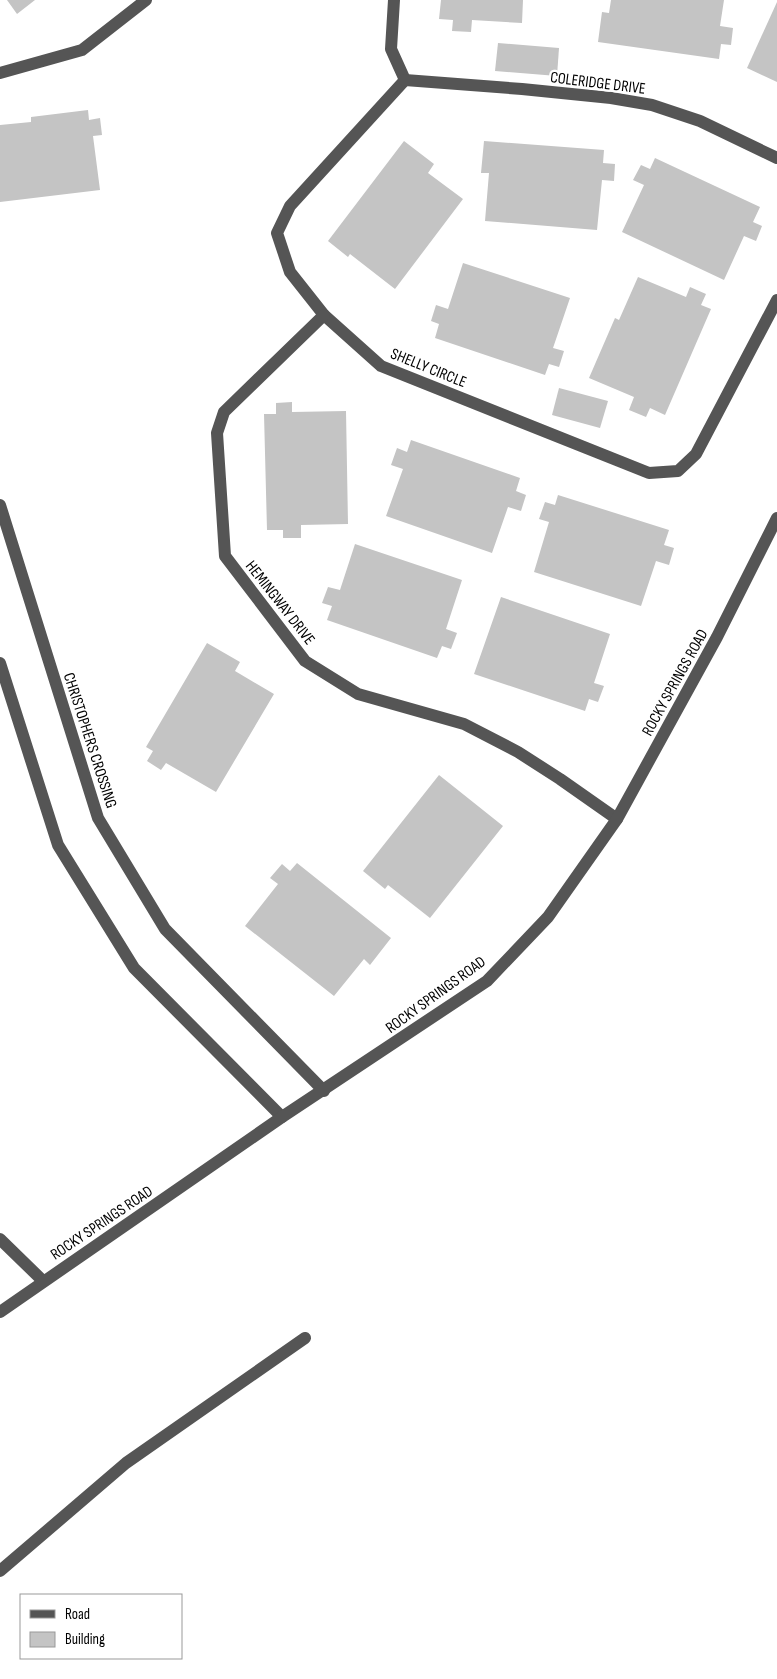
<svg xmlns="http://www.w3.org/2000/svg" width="777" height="1679" font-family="'Sofia Sans Condensed',sans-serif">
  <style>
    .building { fill: #c4c4c4 }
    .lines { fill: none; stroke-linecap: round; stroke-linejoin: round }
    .minor { stroke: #555; stroke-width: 12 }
    .labels { text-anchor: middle; stroke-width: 4.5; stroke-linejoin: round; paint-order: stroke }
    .street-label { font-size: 16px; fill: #000; stroke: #fff }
  </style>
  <rect width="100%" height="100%" fill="#fff"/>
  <g class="building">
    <polygon points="7,0 35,0 17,14"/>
    <polygon points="441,0 523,0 522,23 472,20 471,32 452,31 453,20 439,19"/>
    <polygon points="611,0 724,0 720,26 733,28 731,45 721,44 719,59 598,42 602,12 609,13"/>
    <polygon points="777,2 777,82 747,68"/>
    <polygon points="498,43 559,48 557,76 495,71"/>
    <polygon points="88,110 89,120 100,118 102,135 93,136 100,190 0,202 0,125 31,122 31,117"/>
    <polygon points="404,141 434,164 428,173 463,199 395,289 350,254 348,257 328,241"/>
    <polygon points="484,141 604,150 603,163 615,164 614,181 602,180 597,230 485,221 489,173 481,173"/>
    <polygon points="655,158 760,207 753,222 762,226 756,241 744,236 724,280 622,232 644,185 633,180 641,165 650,169"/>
    <polygon points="463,263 570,298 553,348 564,351 559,367 549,364 545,375 435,338 439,324 431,321 436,305 448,309"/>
    <polygon points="638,277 686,297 690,287 706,294 701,305 711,309 665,415 650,408 646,417 629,410 634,397 589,378 615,318 619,320"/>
    <polygon points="559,388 608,401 600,428 552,415"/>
    <polygon points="292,402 292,412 346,411 348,524 301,525 301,538 283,538 283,530 267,530 264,414 276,414 276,403"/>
    <polygon points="411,440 520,478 516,491 526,495 521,511 508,507 492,553 386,516 403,469 391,465 397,448 407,452"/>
    <polygon points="558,495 669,530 664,545 674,548 669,565 656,561 641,606 534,572 549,522 539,519 545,502 555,505"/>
    <polygon points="355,544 462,580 446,629 457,633 451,649 442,646 437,658 327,620 332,606 322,603 328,587 340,590"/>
    <polygon points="501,597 610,634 594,683 604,686 598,702 589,699 585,711 474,674"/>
    <polygon points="207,643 240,662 235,671 274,694 216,792 166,763 161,770 147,761 153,751 146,747"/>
    <polygon points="439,775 503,826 430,918 388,885 385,889 363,871"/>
    <polygon points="297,863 391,938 370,965 364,959 334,996 245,926 278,884 270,878 282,864 290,871"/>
  </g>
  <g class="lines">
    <g class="minor">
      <polyline points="394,0 391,49 405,80 290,206 277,233 290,272 324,315 381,366 649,473 678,471 696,454 777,300"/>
      <polyline points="0,73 82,50 146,0"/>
      <polyline points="405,80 522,89 611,98 652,105 700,121 777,158"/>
      <polyline points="324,315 224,412 217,433 225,556 305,661 358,694 464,724 518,752 560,779 617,819"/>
      <polyline points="0,505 98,818 165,929 324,1091"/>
      <polyline points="0,663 58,845 134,968 282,1117"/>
      <polyline points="0,1239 43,1281"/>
      <polyline points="0,1312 282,1117 487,981 548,917 617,819 717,637 777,518"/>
      <polyline points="0,1571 126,1463 305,1338"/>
    </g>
  </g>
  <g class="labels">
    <g class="street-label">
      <text transform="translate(598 82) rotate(7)" y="6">COLERIDGE DRIVE</text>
      <text transform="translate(429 367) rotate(22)" y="6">SHELLY CIRCLE</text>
      <text transform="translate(281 602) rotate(52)" y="6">HEMINGWAY DRIVE</text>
      <text transform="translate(674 682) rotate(-61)" y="6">ROCKY SPRINGS ROAD</text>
      <text transform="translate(91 740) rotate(72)" y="6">CHRISTOPHERS CROSSING</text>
      <text transform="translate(435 994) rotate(-36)" y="6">ROCKY SPRINGS ROAD</text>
      <text transform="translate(101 1222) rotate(-34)" y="6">ROCKY SPRINGS ROAD</text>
    </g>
  </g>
  <rect x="20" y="1594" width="162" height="65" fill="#ffffff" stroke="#999999"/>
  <rect x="30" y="1610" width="25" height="8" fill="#555555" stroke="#999999"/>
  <text x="65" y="1619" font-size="15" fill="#000000">Road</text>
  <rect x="30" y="1632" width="25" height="15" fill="#c4c4c4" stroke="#999999"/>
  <text x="65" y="1644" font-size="15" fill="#000000">Building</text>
</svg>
